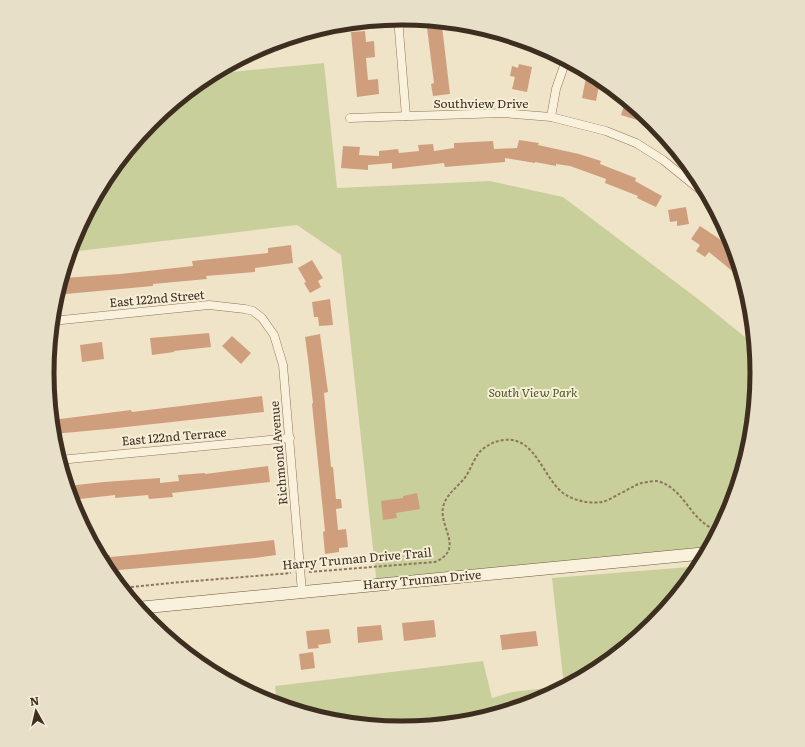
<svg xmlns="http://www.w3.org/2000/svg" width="805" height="747" font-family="Literata,serif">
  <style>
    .green { fill: #c9cf9b }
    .building { fill: #cf9f7d }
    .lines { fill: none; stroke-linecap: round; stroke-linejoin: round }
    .street-casing { stroke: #8d765c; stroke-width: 9 }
    .secondary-casing { stroke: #6f573f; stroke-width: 13 }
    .path { stroke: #8d765c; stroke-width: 2; stroke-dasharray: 3 2; stroke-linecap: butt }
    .street { stroke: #faf1dc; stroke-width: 8 }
    .secondary { stroke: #faf1dc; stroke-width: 12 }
    .labels { text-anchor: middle; stroke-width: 4; stroke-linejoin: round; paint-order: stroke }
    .street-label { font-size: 12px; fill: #3d2e20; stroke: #f7eed8 }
    .park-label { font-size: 12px; font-style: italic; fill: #4d5a26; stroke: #f7eed8 }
    .rim { fill: none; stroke: #3d2e20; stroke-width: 5 }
  </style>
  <rect width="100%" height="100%" fill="#f0e4c8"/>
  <g class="green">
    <polygon points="324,63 337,188 490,181 563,197 698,299 755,345 758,374 751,443 731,510 708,553 377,585 341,255 297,225 70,252 74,237 107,176 151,122 205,78 211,74"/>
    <polygon points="701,566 698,571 654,625 600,669 538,702 472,722 402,729 333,722 277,705 275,686 483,661 492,698 512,692 564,686 552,578"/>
  </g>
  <g class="building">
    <polygon points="442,26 450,94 433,96 431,84 434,83 427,28"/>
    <polygon points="365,31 366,42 374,41 375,57 366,58 368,80 378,79 379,94 357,97 351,32"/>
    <polygon points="519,64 532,67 527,92 512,89 515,77 510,76 512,66 518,68"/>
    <polygon points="586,77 600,80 596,101 582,98"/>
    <polygon points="626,99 654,122 657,126 621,115"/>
    <polygon points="519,140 539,143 538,145 579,154 601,161 600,164 636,178 635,181 662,196 656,207 637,198 638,196 605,183 606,179 570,166 556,164 556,166 535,162 535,163 505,158 505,162 445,167 444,163 392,169 392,163 368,165 368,170 341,168 343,146 360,147 359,155 379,156 379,151 398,149 399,153 419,151 418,145 433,144 434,151 454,148 454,143 493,141 494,149 517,148"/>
    <polygon points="686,207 689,224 677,226 677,221 670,222 668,210"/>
    <polygon points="700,226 718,238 736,254 741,270 737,275 709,252 705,257 696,251 700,245 691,239"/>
    <polygon points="291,245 293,263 255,268 255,272 206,276 207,279 153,284 153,286 66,294 64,278 120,274 193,266 192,261 268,253 268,248"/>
    <polygon points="312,260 323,278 318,281 321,287 310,293 304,283 306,282 298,268"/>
    <polygon points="330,299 333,325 319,326 318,317 314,317 312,302"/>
    <polygon points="209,333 211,347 174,351 174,352 152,355 150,338"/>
    <polygon points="320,334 328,392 324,393 331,467 333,467 336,499 341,499 342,508 336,509 338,530 346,529 348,547 339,548 339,552 325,554 323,532 325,531 312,404 313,403 308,359 305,337"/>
    <polygon points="232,336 251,353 241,364 222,346"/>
    <polygon points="102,342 104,359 82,362 80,345"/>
    <polygon points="262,396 264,412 108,429 53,434 52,420 131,410 132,412"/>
    <polygon points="268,466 270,482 172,493 173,497 149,499 148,495 115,498 115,495 71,500 67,486 104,482 160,478 160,483 179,481 178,475 205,473 205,474"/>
    <polygon points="417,493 420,509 396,513 397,518 383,520 381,501 403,498 403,496"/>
    <polygon points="274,540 276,555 255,558 107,571 99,556 110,555 110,557 143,554"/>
    <polygon points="434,620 436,637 404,641 402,623"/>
    <polygon points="381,625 383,640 358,643 357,627"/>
    <polygon points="329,629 331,643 318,645 319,648 308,649 306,631"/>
    <polygon points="536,631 538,646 502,650 500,635"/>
    <polygon points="313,652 315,668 301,670 299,654"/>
  </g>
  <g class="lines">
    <defs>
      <g id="street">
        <polyline points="398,18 406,116"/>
        <polyline points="551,117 556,89 566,60"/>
        <polyline points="350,118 503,113 551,117 606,131 636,143 663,160 710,198"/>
        <polyline points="52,321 209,305 245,309 253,311 262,318 274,335 283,365 302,592"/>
        <polyline points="59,460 290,438"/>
      </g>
      <polyline id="secondary" points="137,608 708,553"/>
    </defs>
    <use href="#street" class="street-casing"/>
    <use href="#secondary" class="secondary-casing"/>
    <g class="path">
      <path d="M309,572L435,562C465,549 439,528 443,507C446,495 455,489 463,480C471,471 474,455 484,448C491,443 496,441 504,440C537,436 543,481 566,495C576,501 591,504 602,502C608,501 615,496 621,493C632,488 636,483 648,482C651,481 655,481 657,481C686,488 690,524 720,531"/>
      <polyline points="121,588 171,583 291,573"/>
    </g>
    <use href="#street" class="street"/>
    <use href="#secondary" class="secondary"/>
  </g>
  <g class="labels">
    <g class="street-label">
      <text x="481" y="108">Southview Drive</text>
      <text transform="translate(157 299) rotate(-5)" y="4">East 122nd Street</text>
      <text transform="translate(174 437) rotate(-5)" y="4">East 122nd Terrace</text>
      <text transform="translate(279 453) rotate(-95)" y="4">Richmond Avenue</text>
      <text transform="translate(357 559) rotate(-5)" y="4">Harry Truman Drive Trail</text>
      <text transform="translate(422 580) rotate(-5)" y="4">Harry Truman Drive</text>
    </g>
    <g class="park-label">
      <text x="533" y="397">South View Park</text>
    </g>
  </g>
  <path d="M0 0H805V747H0ZM54 373a348 348 0 1 1 696 0a348 348 0 1 1-696 0Z" fill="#e8dfc9" fill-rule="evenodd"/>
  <path class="rim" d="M54 373a348 348 0 1 1 696 0a348 348 0 1 1-696 0Z"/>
  <g transform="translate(36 711) rotate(352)" stroke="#f7eed8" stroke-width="3" paint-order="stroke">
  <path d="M0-3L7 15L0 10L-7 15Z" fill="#3d2e20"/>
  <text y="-6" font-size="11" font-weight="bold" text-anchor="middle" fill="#3d2e20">N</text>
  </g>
</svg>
